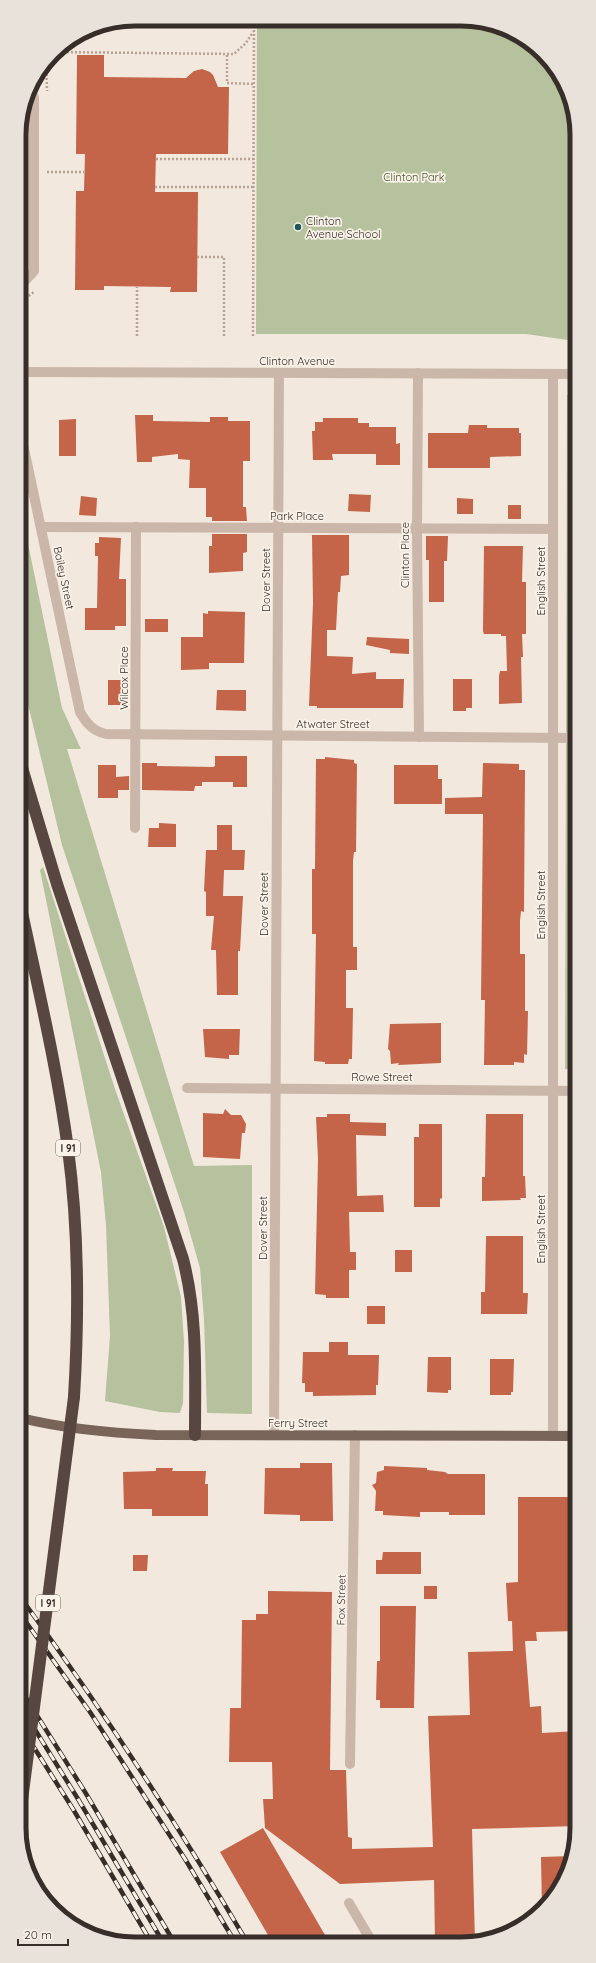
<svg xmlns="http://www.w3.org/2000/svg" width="596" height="1963" font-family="Quicksand,sans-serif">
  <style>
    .green { fill: #b6c19d }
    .building { fill: #c46449 }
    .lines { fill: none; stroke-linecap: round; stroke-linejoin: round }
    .path { stroke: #b6a193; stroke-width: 2.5; stroke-dasharray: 2 2; stroke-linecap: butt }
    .minor { stroke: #cab7a9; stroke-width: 10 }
    .major { stroke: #79645a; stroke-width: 10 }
    .highway { stroke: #584740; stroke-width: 12 }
    .rail-casing { stroke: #372d29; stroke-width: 4.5 }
    .rail { stroke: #f9f2e9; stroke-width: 3; stroke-dasharray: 9; stroke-linecap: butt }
    .highway-bridge { stroke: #584740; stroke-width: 12 }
    .poi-dot { fill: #1f5658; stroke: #f9f2e9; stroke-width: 1.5 }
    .labels { text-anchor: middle; stroke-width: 3.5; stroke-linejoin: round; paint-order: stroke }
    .shield { fill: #f9f2e9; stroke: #716863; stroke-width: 1 }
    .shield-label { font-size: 10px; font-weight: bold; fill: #372d29 }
    .park-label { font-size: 11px; fill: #47552d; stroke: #f9f2e9 }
    .poi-label { font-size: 11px; fill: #372d29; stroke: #f9f2e9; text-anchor: start }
    .street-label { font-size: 11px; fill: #372d29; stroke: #f9f2e9 }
    .rim { fill: none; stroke: #372d29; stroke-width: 5 }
  </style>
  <rect width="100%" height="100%" fill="#f2e8dd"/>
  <g class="green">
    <polygon points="257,20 484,21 543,53 575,112 575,341 526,334 256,334"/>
    <polygon points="567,395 575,395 576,1069 565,1069"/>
    <polygon points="20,505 62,708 81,749 67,749 194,1166 252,1165 252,1414 207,1413 204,1320 200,1268 184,1212 62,845 20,671"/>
    <polygon points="43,867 115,1089 164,1227 181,1297 184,1341 183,1403 180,1413 160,1412 105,1401 110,1336 106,1225 101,1172 40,870"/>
    <polygon points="571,1202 576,1202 576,1409 572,1409"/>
  </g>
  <g class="building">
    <polygon points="77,55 104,55 104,77 186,78 194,71 202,69 210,72 213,75 218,87 229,87 228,154 156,154 155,192 198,192 197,292 170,292 171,287 104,286 104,290 75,290 76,191 84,191 85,154 76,154"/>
    <polygon points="135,415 153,415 153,421 210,422 210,417 228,417 228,421 250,421 250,461 243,461 243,507 246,507 247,521 212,521 212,517 206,517 206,488 189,488 190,460 178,459 178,454 152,457 152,462 137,462"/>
    <polygon points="323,418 358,418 358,423 369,423 369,427 396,427 396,444 400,443 400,465 376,465 376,454 332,454 333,460 313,460 312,431 315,431 315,422 323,422"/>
    <polygon points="76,419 76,456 59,456 59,420"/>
    <polygon points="469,425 487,425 487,428 519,428 519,433 521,433 521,456 490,457 490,468 428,468 428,433 468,433"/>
    <polygon points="349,494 371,495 370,512 348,511"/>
    <polygon points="81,496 97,498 96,516 79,515"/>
    <polygon points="457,498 473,499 473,514 457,514"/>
    <rect x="508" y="505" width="13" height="14"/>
    <polygon points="212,534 247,534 247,552 243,553 243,571 209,573 209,546 212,546"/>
    <polygon points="312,535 349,535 349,575 341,576 340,592 338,592 336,630 327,630 327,656 353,657 352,674 376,672 376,679 404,679 403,708 317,708 317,706 309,706 313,603"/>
    <polygon points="426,536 448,536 447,561 444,561 444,602 429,602 429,560 426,560"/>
    <polygon points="99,537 121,538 119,579 126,579 126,626 115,626 115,630 85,630 85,608 97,608 98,556 95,556 95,543 99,543"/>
    <polygon points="484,546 523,546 522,582 526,582 526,634 522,634 523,657 521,657 522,703 499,704 499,676 500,671 507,671 506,636 501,636 501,634 484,634 483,631"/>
    <polygon points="208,611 245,612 244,663 209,663 209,669 181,670 181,637 203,637 203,613 208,614"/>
    <rect x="145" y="619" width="23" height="13"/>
    <polygon points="367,637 409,639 409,654 390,653 390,650 366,645"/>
    <polygon points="453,679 472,679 472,708 466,708 466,711 453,711"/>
    <rect x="108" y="680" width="15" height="25"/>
    <polygon points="217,690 246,690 246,711 216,710"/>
    <polygon points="215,756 247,756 247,787 233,787 233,782 202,782 202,786 195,786 194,791 142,790 142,763 157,763 157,766 213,767 215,766"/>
    <polygon points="325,757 354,760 354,763 357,764 356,852 354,852 353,860 353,947 357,947 357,970 346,970 346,1008 353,1008 352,1059 349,1059 348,1064 325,1064 325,1062 314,1061 316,934 312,934 312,869 315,869 316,759 325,759"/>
    <polygon points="483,763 519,764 519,770 525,770 524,912 521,911 520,921 520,954 525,954 525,1011 528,1011 527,1055 524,1054 524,1063 514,1062 514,1065 484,1065 485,1000 481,1000 483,814 445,814 445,798 482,797"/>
    <polygon points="98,765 116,765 116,777 129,776 129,790 118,790 118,798 98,798"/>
    <polygon points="394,765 438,765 438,779 442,779 442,804 394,804"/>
    <polygon points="159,823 176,824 176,847 148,847 149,828 159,828"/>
    <polygon points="217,825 232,825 232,850 245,850 244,870 224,870 223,896 243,896 240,951 238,951 238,995 217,995 216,950 211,950 214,916 206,916 206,892 204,891 206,850 217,850"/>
    <polygon points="441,1023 441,1063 398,1065 399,1063 391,1064 390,1051 388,1049 390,1024"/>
    <polygon points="203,1029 240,1029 239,1055 229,1055 229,1059 205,1057"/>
    <polygon points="225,1109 231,1115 241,1115 246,1124 245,1133 242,1133 240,1159 203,1157 203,1113 223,1114"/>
    <polygon points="327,1114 350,1114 350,1122 386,1123 386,1136 356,1135 357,1196 383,1195 384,1212 349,1212 350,1252 356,1252 356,1270 349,1270 349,1298 326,1298 326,1295 315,1294 318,1159 316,1117 327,1117"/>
    <polygon points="486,1114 523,1114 523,1176 525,1176 526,1198 520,1198 521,1200 482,1201 482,1177 485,1177"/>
    <polygon points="419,1124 442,1124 442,1199 440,1198 440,1207 414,1207 414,1137 419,1137"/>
    <polygon points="486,1236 523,1236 523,1293 528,1293 527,1314 481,1314 481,1292 485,1292"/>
    <rect x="395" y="1250" width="17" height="22"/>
    <rect x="367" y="1306" width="18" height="18"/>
    <polygon points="329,1342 348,1342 348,1355 379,1355 378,1385 376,1385 376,1395 313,1396 313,1392 305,1392 305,1383 302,1383 303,1352 329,1352"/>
    <polygon points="428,1357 451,1357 451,1390 448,1390 448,1393 427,1392"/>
    <polygon points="490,1359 514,1359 513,1392 511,1392 511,1395 490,1395"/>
    <polygon points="300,1463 332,1463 333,1521 300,1521 300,1515 264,1514 265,1468 300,1468"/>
    <polygon points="384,1466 427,1468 427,1470 445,1472 448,1474 485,1474 485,1515 449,1515 449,1512 420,1512 420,1517 383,1515 383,1511 375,1511 376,1491 372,1485 376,1483 377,1472 384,1470"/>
    <polygon points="156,1468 173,1468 172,1471 206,1471 205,1484 208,1484 208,1516 152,1516 152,1509 124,1509 123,1472 156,1471"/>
    <polygon points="518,1497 572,1497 572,1591 576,1591 577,1631 536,1632 537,1641 525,1641 530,1707 541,1706 542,1733 577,1731 577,1826 472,1829 475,1942 435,1942 434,1880 340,1884 265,1828 263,1799 273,1799 272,1762 229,1762 230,1708 241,1708 242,1620 256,1620 256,1614 268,1614 268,1591 332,1592 330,1770 346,1770 348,1837 352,1838 352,1849 433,1847 428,1716 470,1715 468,1652 513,1651 512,1621 508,1621 506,1583 518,1582"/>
    <polygon points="383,1552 421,1552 421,1574 376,1574 376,1560 382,1560"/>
    <polygon points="133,1555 148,1555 147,1571 133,1571"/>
    <rect x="424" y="1586" width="13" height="13"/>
    <polygon points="380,1606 416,1606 414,1708 380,1708 380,1700 376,1700 377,1661 380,1661"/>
    <polygon points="263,1828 329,1942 272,1942 220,1852"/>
    <polygon points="572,1856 568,1872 548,1905 542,1910 541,1857"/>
  </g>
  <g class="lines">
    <g class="path">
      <polyline points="55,52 234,54 246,43 253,32"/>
      <polyline points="227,55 227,83 253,84"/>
      <polyline points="46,62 47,91"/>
      <polyline points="156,159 253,159"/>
      <polyline points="47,172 84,172"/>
      <polyline points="155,187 253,187"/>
      <polyline points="197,257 224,257 224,336"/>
      <polyline points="19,303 34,292"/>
      <polyline points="137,336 137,287"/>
      <polyline points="253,336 254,20"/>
    </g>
    <g class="minor">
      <polyline points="19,282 25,281 34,271 34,97 29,92"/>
      <polyline points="20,372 575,374"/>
      <polyline points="418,373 417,529 419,737"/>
      <path d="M20,430L80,712C87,724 93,731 106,734L576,738"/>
      <polyline points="41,527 553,529"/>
      <polyline points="135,828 136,527"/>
      <polyline points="187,1088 576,1091"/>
      <polyline points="274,1435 279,373"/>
      <polyline points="553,1436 553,374"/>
      <polyline points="350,1764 355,1435"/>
      <polyline points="349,1903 372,1942"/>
    </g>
    <path class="major" d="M21,1418C65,1429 110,1433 156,1435L576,1436"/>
    <g class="highway">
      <path d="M20,761L57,884L183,1259C198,1317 195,1375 195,1435"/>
      <path d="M20,903C37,984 57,1066 68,1149C79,1231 79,1314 74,1397"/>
    </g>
    <defs>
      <g id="rail">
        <path d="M21,1598C102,1709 177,1823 247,1942"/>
        <polyline points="21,1615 90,1712 185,1859 235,1942"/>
        <polyline points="21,1690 85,1792 174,1942"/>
        <polyline points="21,1707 78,1799 163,1942"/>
        <polyline points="21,1727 73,1809 151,1942"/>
      </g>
    </defs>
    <use href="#rail" class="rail-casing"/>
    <use href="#rail" class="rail"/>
    <polyline class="highway-bridge" points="21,1808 74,1397"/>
  </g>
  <circle class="poi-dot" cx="298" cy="227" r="4"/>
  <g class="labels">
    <g class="shield">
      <rect x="56" y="1140" width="24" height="16" rx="3"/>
      <rect x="36" y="1595" width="24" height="16" rx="3"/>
    </g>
    <g class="shield-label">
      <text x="68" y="1152">I 91</text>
      <text x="48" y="1607">I 91</text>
    </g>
    <g class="park-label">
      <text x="414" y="181">Clinton Park</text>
    </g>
    <g class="poi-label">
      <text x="306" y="225">Clinton<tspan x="306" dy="13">Avenue School</tspan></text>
    </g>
    <g class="street-label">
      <text x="297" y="365">Clinton Avenue</text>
      <text x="297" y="520">Park Place</text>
      <text transform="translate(405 555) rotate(-90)" y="4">Clinton Place</text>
      <text transform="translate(64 578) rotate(78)" y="4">Bailey Street</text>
      <text transform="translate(266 580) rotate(-90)" y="4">Dover Street</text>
      <text transform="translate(541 581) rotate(-90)" y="4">English Street</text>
      <text transform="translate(124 678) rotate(-90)" y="4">Wilcox Place</text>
      <text x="333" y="728">Atwater Street</text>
      <text transform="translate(264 904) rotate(-90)" y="4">Dover Street</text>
      <text transform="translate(541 905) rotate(-90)" y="4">English Street</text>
      <text x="382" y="1081">Rowe Street</text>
      <text transform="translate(263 1228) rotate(-90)" y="4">Dover Street</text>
      <text transform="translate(541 1229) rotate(-90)" y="4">English Street</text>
      <text x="298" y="1427">Ferry Street</text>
      <text transform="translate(341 1600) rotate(-89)" y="4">Fox Street</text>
    </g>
  </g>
  <path d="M0 0H596V1963H0ZM135 26H461A109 109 0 0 1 570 135V1828A109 109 0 0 1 461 1937H135A109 109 0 0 1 26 1828V135A109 109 0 0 1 135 26Z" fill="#e9e2da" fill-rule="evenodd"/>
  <path class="rim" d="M135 26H461A109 109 0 0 1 570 135V1828A109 109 0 0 1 461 1937H135A109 109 0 0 1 26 1828V135A109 109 0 0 1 135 26Z"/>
  <path d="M18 1939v6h50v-6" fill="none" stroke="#372d29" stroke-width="2"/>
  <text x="24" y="1939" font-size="12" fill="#372d29" stroke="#f9f2e9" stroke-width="3" paint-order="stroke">20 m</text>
</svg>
